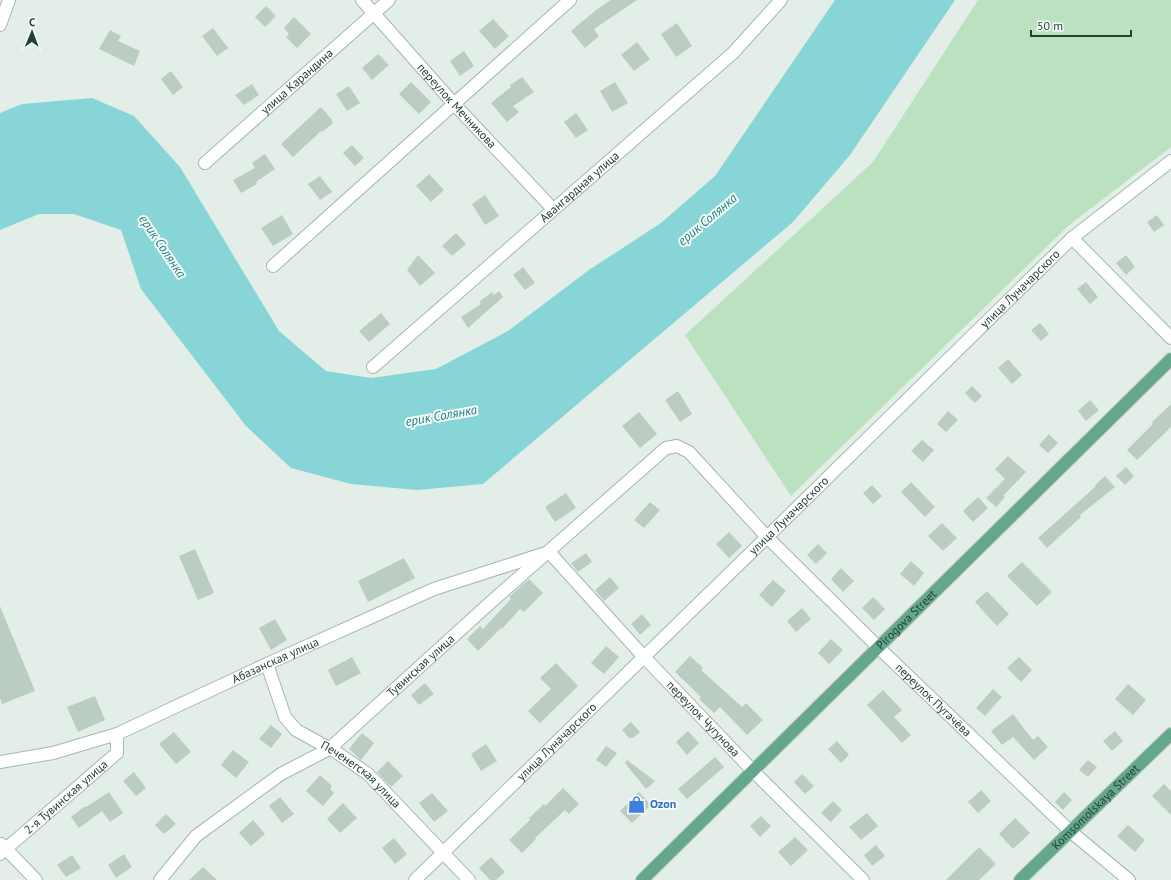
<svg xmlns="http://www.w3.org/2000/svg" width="1171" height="880" font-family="'PT Sans',sans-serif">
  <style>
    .green { fill: #bbe1c0 }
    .water { fill: #88d5d7 }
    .building { fill: #bbccc3 }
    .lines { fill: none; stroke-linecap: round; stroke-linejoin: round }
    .minor-casing { stroke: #a5b7af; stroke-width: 14 }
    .major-casing { stroke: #c1cac6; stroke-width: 14 }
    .minor { stroke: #fff; stroke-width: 12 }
    .major { stroke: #65a78d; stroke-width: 12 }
    .labels { text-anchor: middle; stroke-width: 4; stroke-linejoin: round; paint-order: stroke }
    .street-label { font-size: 12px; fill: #214135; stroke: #f5faf7 }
    .shop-label { font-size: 12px; font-weight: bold; fill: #366cbe; stroke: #f5faf7; text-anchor: start }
    .water-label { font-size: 13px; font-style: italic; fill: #167f82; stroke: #f5faf7 }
  </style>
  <rect width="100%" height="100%" fill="#e3eee8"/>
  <polygon class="green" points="978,0 1171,0 1171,147 1068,226 791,496 685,335 873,162"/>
  <polygon class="water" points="835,0 955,0 850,155 793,222 483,484 417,490 351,484 291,468 246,426 141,289 121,230 74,214 39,214 0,230 0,113 22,104 92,98 134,116 180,167 279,331 326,371 371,378 436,369 508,331 589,270 661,223 715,176"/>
  <g class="building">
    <polygon points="611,0 637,0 594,29 599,36 585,48 571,31 596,10"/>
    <polygon points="266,6 276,16 265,27 255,17"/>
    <polygon points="294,17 311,34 297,48 286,37 289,34 284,28"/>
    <polygon points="493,19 509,36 495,49 479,31"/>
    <polygon points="677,23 692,46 676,57 661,34"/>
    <polygon points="213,28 228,48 217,56 202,36"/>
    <polygon points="110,30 121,36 118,41 140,51 134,66 99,49"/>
    <polygon points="637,42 650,59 634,71 621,55"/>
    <polygon points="464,51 474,66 460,76 450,61"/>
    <polygon points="378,54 389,65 372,80 362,68"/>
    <polygon points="171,71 183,87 173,95 161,79"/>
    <polygon points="522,77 534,92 513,106 519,112 507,122 491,103 511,87 510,85"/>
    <polygon points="411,82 431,102 419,114 399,94"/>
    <polygon points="615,82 628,103 612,112 600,91"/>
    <polygon points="252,84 259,95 244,105 235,95"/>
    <polygon points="349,86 360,103 347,111 336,94"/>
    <polygon points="321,107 332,120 332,124 322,132 321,131 293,157 281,144"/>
    <polygon points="576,113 588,130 576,138 564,122"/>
    <polygon points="352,145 364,158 355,166 343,153"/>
    <polygon points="265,154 275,169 256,182 257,184 241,193 233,180 255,168 252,163"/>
    <polygon points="429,174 444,190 431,202 416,186"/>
    <polygon points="320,176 332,192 320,200 308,184"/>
    <polygon points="485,195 499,216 485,225 472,204"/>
    <polygon points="282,215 293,234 273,246 261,228"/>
    <polygon points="1157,215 1164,225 1154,232 1147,222"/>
    <polygon points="456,233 466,244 452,256 442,246"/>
    <polygon points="418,255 435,273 420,286 407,270"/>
    <polygon points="1126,255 1135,267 1126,275 1116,263"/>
    <polygon points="523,267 535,283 525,290 513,275"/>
    <polygon points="1086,282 1098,297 1090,304 1077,289"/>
    <polygon points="499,291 503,297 468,328 461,317 481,304 479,302 492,292 494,295"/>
    <polygon points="381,313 390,324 369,342 359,331"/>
    <polygon points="1040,323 1049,334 1041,341 1031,330"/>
    <polygon points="1008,359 1022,375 1012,384 998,368"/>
    <polygon points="972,386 982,396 975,403 965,393"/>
    <polygon points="678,391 692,414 680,422 665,400"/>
    <polygon points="1090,400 1099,410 1086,421 1078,411"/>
    <polygon points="1171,404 1171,427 1137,460 1127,450 1153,424 1152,422"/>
    <polygon points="948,411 958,420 946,432 937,424"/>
    <polygon points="639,412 657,434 640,448 622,426"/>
    <polygon points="1049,434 1058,443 1048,453 1039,445"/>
    <polygon points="922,440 934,450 923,462 911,451"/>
    <polygon points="1008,456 1026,472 1003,496 1005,497 996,507 986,498 1005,479 995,469"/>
    <polygon points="1126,467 1134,476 1125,485 1116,476"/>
    <polygon points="1105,476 1115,487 1080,515 1081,517 1047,548 1038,538 1096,486 1095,485"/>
    <polygon points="911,482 935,507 925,517 901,492"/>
    <polygon points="872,485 882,496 873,504 863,493"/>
    <polygon points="566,493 576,508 555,522 545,507"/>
    <polygon points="978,497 988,508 973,522 963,511"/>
    <polygon points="650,502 660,510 644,528 634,520"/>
    <polygon points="942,523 957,538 943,551 928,536"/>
    <polygon points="729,532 742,546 729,558 716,544"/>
    <polygon points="818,544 827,553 816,564 807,555"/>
    <polygon points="195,549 214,593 198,600 179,556"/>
    <polygon points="586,553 592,562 578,572 571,563"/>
    <polygon points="404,558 415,578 368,602 358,581"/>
    <polygon points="911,561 924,573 914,586 900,574"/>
    <polygon points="1022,562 1052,592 1037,606 1007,576"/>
    <polygon points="841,568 854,581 843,592 831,579"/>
    <polygon points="610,577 619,588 604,601 595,590"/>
    <polygon points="529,579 543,593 524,612 520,609 502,629 501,628 478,651 467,639 480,626 483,629 511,599 509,597"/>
    <polygon points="773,580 786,591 772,607 759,595"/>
    <polygon points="987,591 1009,614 997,626 975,602"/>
    <polygon points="873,597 885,609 874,620 862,608"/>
    <polygon points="0,606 35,691 2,704 0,698"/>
    <polygon points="802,608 811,619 796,632 787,621"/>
    <polygon points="642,614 651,625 640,635 631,624"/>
    <polygon points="275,619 287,640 271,650 259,628"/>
    <polygon points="831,639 843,650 829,664 818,653"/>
    <polygon points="606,646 619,657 604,674 591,663"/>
    <polygon points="690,656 703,668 701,670 742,707 746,703 763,720 747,735 720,707 714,713 699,699 701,697 675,672"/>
    <polygon points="352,657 361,673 336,686 328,670"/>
    <polygon points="1019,657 1032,670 1021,682 1007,668"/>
    <polygon points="556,663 578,686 540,723 528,711 551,689 540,678"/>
    <polygon points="425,683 434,694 419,705 411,695"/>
    <polygon points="1128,684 1146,700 1133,715 1115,699"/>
    <polygon points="993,689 1002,697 985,716 976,708"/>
    <polygon points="883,690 902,710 894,717 911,735 902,743 867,705"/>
    <polygon points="95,696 105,720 78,732 67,707"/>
    <polygon points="1013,714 1033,740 1038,736 1048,747 1034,760 1013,737 1002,745 991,731"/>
    <polygon points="631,722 640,732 633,738 629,738 622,730"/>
    <polygon points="271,725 282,734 271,748 259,739"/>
    <polygon points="688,731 699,743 687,755 676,742"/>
    <polygon points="1115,731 1123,741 1112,751 1103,741"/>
    <polygon points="174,732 191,752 176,764 159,744"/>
    <polygon points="362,733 374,743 361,760 349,749"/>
    <polygon points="837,741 849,755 841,763 828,749"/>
    <polygon points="486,744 497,761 481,771 471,754"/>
    <polygon points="606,746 617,753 606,767 596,760"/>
    <polygon points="233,750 249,762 236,778 221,765"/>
    <polygon points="715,757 724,767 687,799 678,789"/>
    <polygon points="627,760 655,781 646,789 625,763"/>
    <polygon points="1088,760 1097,767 1088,777 1079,770"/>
    <polygon points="388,761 403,776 391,787 377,772"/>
    <polygon points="134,772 146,788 136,796 123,781"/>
    <polygon points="802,774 814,786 805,794 794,782"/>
    <polygon points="320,775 332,786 330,789 334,793 323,806 306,791"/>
    <polygon points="1164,784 1171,791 1171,815 1152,796"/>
    <polygon points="563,788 579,804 569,814 565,810 535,838 536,839 522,853 509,840 530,820 529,818 544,804 545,806"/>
    <polygon points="981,790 991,801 978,813 968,802"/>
    <polygon points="109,792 123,813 110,822 102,811 79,828 71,817 85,806 86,807"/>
    <polygon points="639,792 651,805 632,823 620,811"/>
    <polygon points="1064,792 1072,800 1063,810 1055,802"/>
    <polygon points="432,793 448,811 434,822 419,803"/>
    <polygon points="280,797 294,814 282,823 269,806"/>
    <polygon points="833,801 842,810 831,822 821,813"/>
    <polygon points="343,803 357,818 340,833 327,819"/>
    <polygon points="867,813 878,826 861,840 849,827"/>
    <polygon points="166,814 176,824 164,834 155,825"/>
    <polygon points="761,816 771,826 760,837 750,826"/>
    <polygon points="1015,818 1030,833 1013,849 999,834"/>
    <polygon points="253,820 265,834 251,846 239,833"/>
    <polygon points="1128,825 1145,840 1135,852 1117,836"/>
    <polygon points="795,837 808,850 791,866 778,852"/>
    <polygon points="394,838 407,854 395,864 382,848"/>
    <polygon points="876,845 885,856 872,866 864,855"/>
    <polygon points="979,847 996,864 979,880 946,880"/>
    <polygon points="124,854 132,867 116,878 108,865"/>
    <polygon points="72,855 81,868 66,877 57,865"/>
    <polygon points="491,857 505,872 496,880 490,880 479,868"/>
    <polygon points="203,867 217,880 189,880"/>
  </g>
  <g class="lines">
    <defs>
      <g id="minor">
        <path id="s1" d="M362,0L454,104L553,209"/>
        <polyline points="0,25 9,0"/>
        <path id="s2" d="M205,163L389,0"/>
        <polyline points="1072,238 1171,338"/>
        <polyline points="273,266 570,0"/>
        <path id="s3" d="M373,367L733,53L781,0"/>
        <path id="s4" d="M267,664L285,717L296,730L336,752L368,774L469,880"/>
        <path id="s5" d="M0,762L53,753L117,734L267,664L434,589L549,552L644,657L753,771L863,880"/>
        <polyline points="1,844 36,880"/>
        <path id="s6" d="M0,854L117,753V734"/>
        <path id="s7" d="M160,880L196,836L281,774L329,749L491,602L666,448L677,446L689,452L767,537L879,648L1070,831L1129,880"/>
        <path id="s8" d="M415,880L767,537L1072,238L1171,161"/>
      </g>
      <g id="major">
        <path id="s9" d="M642,880L1171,359"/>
        <path id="s10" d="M1020,880L1171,734"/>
      </g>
    </defs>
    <use href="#minor" class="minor-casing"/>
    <use href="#major" class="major-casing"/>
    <use href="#minor" class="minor"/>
    <use href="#major" class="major"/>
  </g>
  <defs>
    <symbol id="shop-bare" viewBox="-9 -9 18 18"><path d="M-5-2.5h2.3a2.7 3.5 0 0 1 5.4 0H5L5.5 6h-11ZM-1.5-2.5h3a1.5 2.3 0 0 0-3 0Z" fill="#3f7fe0" stroke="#f5faf7" stroke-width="2.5" paint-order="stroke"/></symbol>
  </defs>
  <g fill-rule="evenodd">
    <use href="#shop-bare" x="624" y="792" width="25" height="25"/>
  </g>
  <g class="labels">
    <g class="street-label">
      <text dy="4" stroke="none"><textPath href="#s2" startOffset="123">улица Карандина</textPath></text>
      <text dy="4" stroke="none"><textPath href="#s1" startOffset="142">переулок Мечникова</textPath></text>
      <text dy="4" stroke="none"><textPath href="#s3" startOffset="274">Авангардная улица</textPath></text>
      <text dy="4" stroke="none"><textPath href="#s8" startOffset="846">улица Луначарского</textPath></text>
      <text dy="4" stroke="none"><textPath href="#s8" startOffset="522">улица Луначарского</textPath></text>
      <text dy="4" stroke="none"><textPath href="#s9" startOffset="371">Pirogova Street</textPath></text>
      <text dy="4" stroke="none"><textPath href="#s5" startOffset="295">Абазанская улица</textPath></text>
      <text dy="4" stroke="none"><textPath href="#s7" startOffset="340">Тувинская улица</textPath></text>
      <text dy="4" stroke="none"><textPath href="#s7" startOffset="1041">переулок Пугачёва</textPath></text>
      <text dy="4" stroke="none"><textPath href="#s5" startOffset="817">переулок Чугунова</textPath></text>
      <text dy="4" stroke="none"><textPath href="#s8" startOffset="198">улица Луначарского</textPath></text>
      <text dy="4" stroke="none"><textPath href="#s4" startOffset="152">Печенегская улица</textPath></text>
      <text dy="4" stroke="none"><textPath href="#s6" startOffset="87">2-я Тувинская улица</textPath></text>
      <text dy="4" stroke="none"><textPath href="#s10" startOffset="105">Komsomolskaya Street</textPath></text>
    </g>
    <g class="shop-label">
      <text x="650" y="808">Ozon</text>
    </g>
    <g class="water-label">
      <text transform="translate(707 219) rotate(-40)" y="5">ерик Солянка</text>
      <text transform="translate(163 246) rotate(56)" y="5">ерик Солянка</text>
      <text transform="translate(441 415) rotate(-10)" y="5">ерик Солянка</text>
    </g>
  </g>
  <g transform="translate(32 32) rotate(1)" stroke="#f5faf7" stroke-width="3" paint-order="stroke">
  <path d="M0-3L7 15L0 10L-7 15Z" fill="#214135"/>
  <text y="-6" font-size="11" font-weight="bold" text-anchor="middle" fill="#214135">С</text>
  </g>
  <path d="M1031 30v6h100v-6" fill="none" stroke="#214135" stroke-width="2"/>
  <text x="1037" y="30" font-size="12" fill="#214135" stroke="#f5faf7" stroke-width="3" paint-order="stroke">50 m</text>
</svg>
